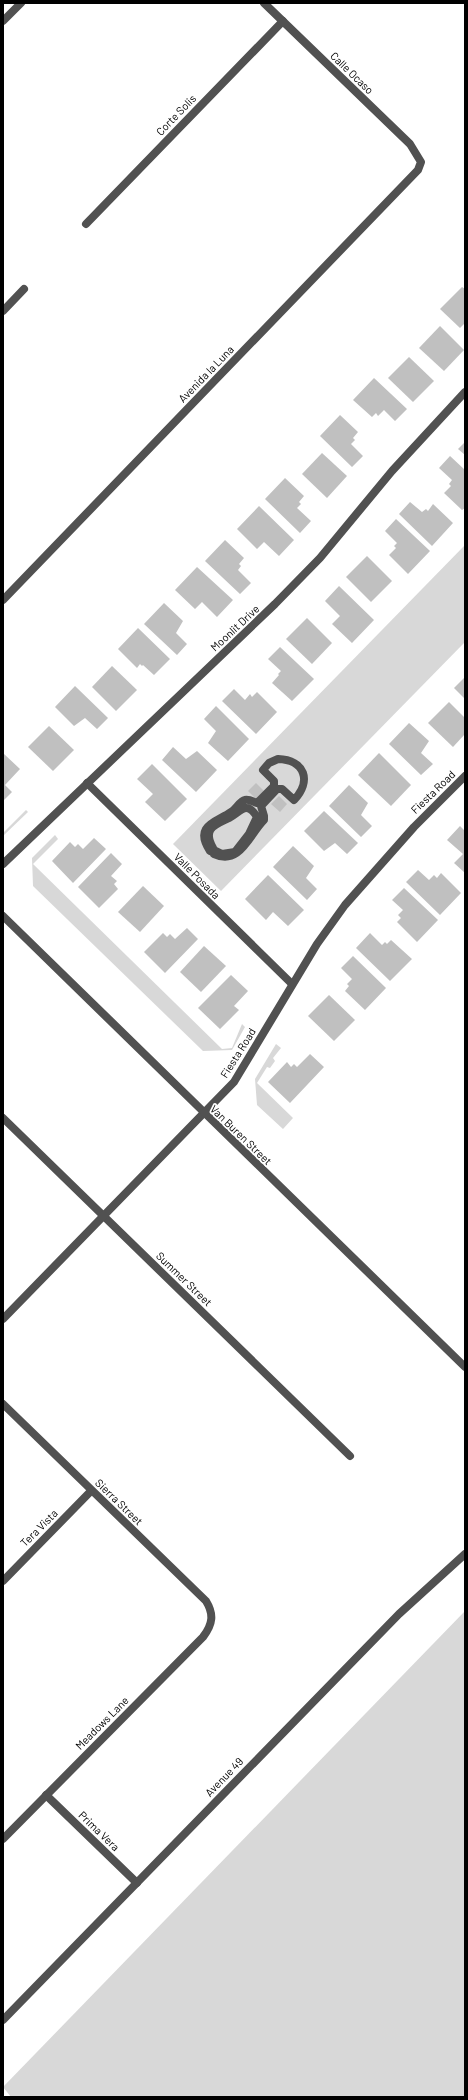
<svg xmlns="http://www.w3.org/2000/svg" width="468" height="2100" font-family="Barlow,sans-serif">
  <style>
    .green { fill: #d8d8d8 }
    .building { fill: #c0c0c0 }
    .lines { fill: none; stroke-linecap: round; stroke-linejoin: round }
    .pedestrian { stroke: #515151; stroke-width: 8 }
    .minor { stroke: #515151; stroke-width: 8 }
    .tertiary { stroke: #515151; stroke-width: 8 }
    .labels { text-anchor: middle; stroke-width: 3.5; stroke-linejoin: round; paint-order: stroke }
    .street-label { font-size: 11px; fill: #000; stroke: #fff }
  </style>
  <rect width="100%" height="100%" fill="#fff"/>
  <g class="green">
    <polygon points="465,545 465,642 221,891 173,844"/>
    <polygon points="26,810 28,812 3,836 3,833"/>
    <polygon points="55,835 58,839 33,864 222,1049 232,1048 242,1024 245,1027 232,1050 203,1051 33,886 32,858"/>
    <polygon points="276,1044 281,1048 273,1058 275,1061 270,1068 267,1067 257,1083 293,1118 283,1129 257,1105 255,1079"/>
    <polygon points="465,1611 465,2097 11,2097 3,2087"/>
  </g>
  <g class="building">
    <polygon points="462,287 465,289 465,323 460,328 440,309"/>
    <polygon points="440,326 464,350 444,371 419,348"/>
    <polygon points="409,357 434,381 413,402 388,378"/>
    <polygon points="374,378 407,409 395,421 384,410 378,416 376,413 372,417 353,400"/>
    <polygon points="340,415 358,432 353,438 355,440 351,444 363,456 352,467 320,436"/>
    <polygon points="465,442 465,455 458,449"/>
    <polygon points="322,453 347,476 327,498 302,474"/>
    <polygon points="450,456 465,470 465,508 462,510 444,493 451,486 449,484 452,480 439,468"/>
    <polygon points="285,478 304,496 299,502 301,504 297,508 311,521 300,533 265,499"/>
    <polygon points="410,502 422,512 426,509 428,511 433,504 453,523 432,546 399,514"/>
    <polygon points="259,506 294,540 279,556 264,542 257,549 237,529"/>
    <polygon points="396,519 430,551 408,574 389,555 396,548 394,546 397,543 385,531"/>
    <polygon points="225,540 244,558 239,564 241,566 238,570 251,583 240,594 205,561"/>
    <polygon points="367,556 392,581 371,602 346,577"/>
    <polygon points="197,567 233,600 217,617 202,602 195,609 175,590"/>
    <polygon points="339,586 374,620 352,643 332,624 340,616 325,601"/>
    <polygon points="164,603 183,621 176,633 187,644 177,655 144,624"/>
    <polygon points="307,618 332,643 312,664 286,639"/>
    <polygon points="138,628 170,659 154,675 143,665 142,666 140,664 137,668 118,649"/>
    <polygon points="280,647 314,679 292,701 272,683 279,675 278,674 281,671 268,659"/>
    <polygon points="112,666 137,690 116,711 92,687"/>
    <polygon points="465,677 465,699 454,688"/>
    <polygon points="75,686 108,718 97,729 85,718 74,726 55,707"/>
    <polygon points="234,689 245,700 250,694 252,697 257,692 277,712 256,734 222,701"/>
    <polygon points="449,702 465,718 465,734 453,747 428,723"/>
    <polygon points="216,706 249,739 228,761 208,743 216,731 204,719"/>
    <polygon points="409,723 429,741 421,753 433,764 421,775 389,744"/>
    <polygon points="49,726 74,750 53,771 28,747"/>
    <polygon points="173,747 186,759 197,751 217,770 196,792 162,760"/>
    <polygon points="3,753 20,769 5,785 12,792 3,801"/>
    <polygon points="379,753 411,785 391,806 358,775"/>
    <polygon points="152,764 187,799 165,821 145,802 153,794 137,779"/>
    <polygon points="256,783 264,791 256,799 248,791"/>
    <polygon points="349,785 368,803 361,815 372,826 361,837 329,806"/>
    <polygon points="279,796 287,804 280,812 271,804"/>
    <polygon points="324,811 358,843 347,854 335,843 324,851 304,831"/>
    <polygon points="460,826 465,831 465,873 454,863 463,854 447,840"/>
    <polygon points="94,838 106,849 73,883 52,861 70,842 75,847 78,844 83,849"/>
    <polygon points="293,846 314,866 306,878 317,889 307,900 273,867"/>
    <polygon points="111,853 122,864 111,876 117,881 114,884 118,889 99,908 78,887"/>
    <polygon points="418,870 429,880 434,875 437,878 441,873 461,893 440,915 406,882"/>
    <polygon points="268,875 304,910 288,926 273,912 266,920 245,899"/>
    <polygon points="143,886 164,906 140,932 118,912"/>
    <polygon points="404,888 438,920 417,942 397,922 401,918 398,915 403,910 392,900"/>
    <polygon points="187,928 198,939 165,973 144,952 163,933 167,937 170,934 175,939"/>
    <polygon points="370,933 382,945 385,942 387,944 391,940 412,959 390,981 356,948"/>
    <polygon points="204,946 226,966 201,992 180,972"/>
    <polygon points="353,956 386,988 365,1010 345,991 349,986 347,984 352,979 341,968"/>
    <polygon points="231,975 248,991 234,1006 239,1010 220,1029 198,1008"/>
    <polygon points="329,995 355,1020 334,1041 308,1016"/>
    <polygon points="310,1054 324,1067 290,1103 268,1082 287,1062 291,1067 294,1064 297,1067"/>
  </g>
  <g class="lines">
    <path class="pedestrian" d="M278,759C305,760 312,781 294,800L282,789H277L261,806L264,816V820C249,835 240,866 214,854L216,851L222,854L235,852L249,834L257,817C246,799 240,813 229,818C215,825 202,828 213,848L210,851C193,825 217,822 231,812C236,809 240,801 245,800C249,799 254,802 257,803L274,786V781L263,770L269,763Z"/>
    <g class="minor">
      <polyline points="3,21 21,3"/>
      <polyline points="86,224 283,21"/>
      <polyline points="3,311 24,289"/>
      <polyline points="3,600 418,170 421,162 410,144 264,3"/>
      <polyline points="87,783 292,984"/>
      <polyline points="3,864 275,604 320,558 392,471 465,392"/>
      <polyline points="3,1118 350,1456"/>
      <polyline points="3,1319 234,1082 317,944 345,905 414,827 465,776"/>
      <path d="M3,1404L206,1601C214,1614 213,1624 203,1637L3,1839"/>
      <polyline points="3,1581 91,1491"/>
      <polyline points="46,1795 137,1883"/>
    </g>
    <g class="tertiary">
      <polyline points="3,916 465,1367"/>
      <polyline points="3,2020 399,1614 465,1554"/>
    </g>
  </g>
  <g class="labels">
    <g class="street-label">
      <text transform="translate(352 73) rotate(44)" y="4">Calle Ocaso</text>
      <text transform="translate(176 115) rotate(-46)" y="4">Corte Solis</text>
      <text transform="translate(206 374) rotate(-46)" y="4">Avenida la Luna</text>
      <text transform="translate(235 628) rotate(-43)" y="4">Moonlit Drive</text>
      <text transform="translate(433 792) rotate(-44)" y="4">Fiesta Road</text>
      <text transform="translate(197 876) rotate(45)" y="4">Valle Posada</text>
      <text transform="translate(238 1053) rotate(-58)" y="4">Fiesta Road</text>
      <text transform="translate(241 1135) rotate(44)" y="4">Van Buren Street</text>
      <text transform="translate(184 1279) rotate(44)" y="4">Summer Street</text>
      <text transform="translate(119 1502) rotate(44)" y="4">Sierra Street</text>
      <text transform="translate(39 1528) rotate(-45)" y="4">Tera Vista</text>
      <text transform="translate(102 1723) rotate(-45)" y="4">Meadows Lane</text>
      <text transform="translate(224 1777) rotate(-46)" y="4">Avenue 49</text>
      <text transform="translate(99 1831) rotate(44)" y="4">Prima Vera</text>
    </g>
  </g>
  <rect width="468" height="2100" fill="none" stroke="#000000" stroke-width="8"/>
</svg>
